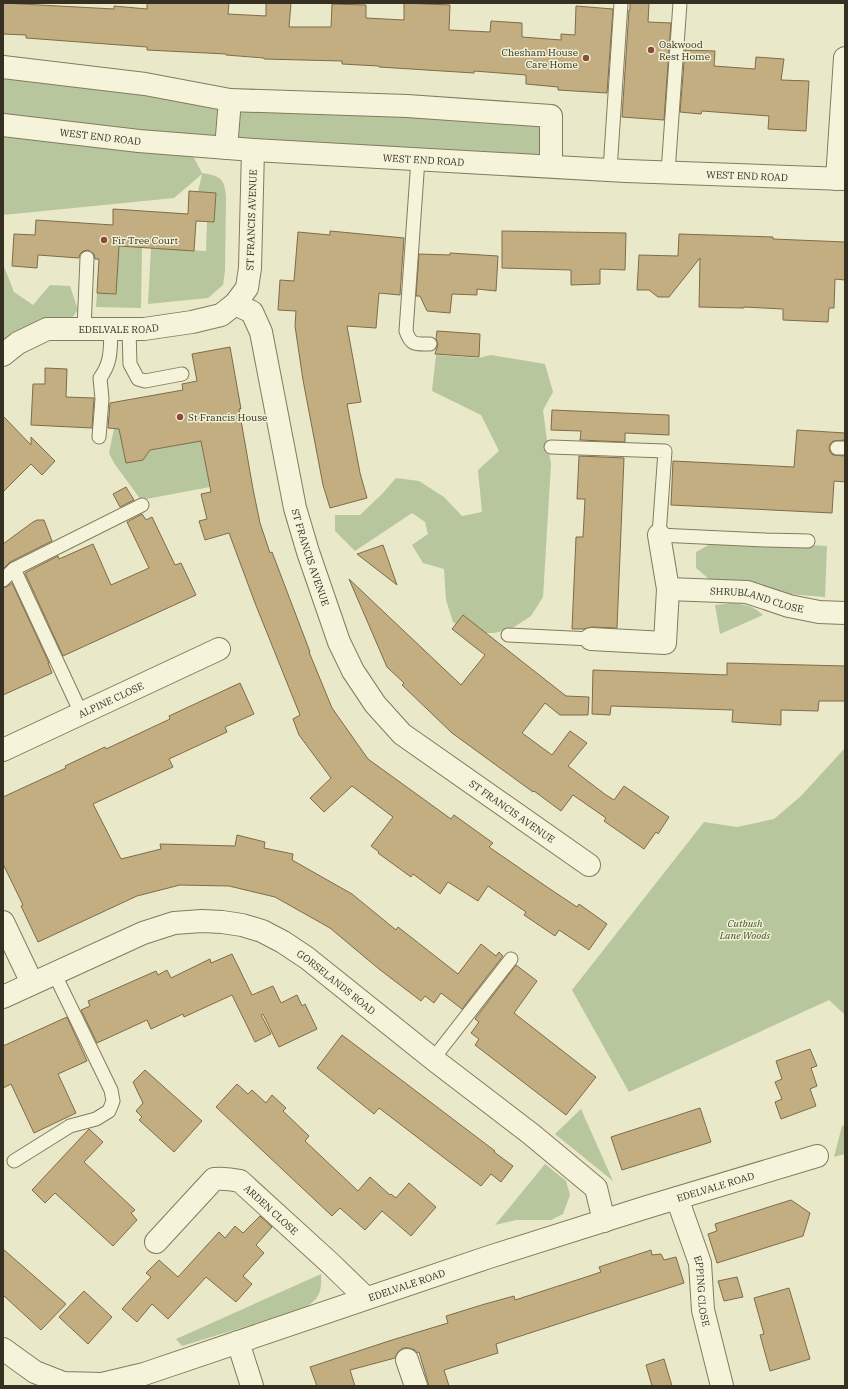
<svg xmlns="http://www.w3.org/2000/svg" width="848" height="1389" font-family="'IBM Plex Serif',serif">
  <style>
    .green { fill: #b7c69d }
    .building { fill: #c3ae82; stroke: #7f6c48 }
    .lines { fill: none; stroke-linecap: round; stroke-linejoin: round }
    .service-casing { stroke: #837b5f; stroke-width: 15 }
    .minor-casing { stroke: #837b5f; stroke-width: 24 }
    .tertiary-casing { stroke: #837b5f; stroke-width: 24 }
    .service { stroke: #f5f4da; stroke-width: 13 }
    .minor { stroke: #f5f4da; stroke-width: 22 }
    .tertiary { stroke: #f5f4da; stroke-width: 22 }
    .poi-dot { fill: #8b4b36; stroke: #f1f1d6; stroke-width: 1.5 }
    .labels { text-anchor: middle; stroke-width: 3; stroke-linejoin: round; paint-order: stroke }
    .poi-label { font-size: 10px; fill: #353021; stroke: #f1f1d6; text-anchor: start }
    .street-label { font-size: 10px; fill: #353021; stroke: #f1f1d6 }
    .park-label { font-size: 10px; font-style: italic; fill: #3c4f2a; stroke: #f1f1d6 }
  </style>
  <rect width="100%" height="100%" fill="#e9e8c8"/>
  <g class="green">
    <path d="M3,67L145,84L551,116V166L187,145L202,173C220,176 225,178 226,197L225,271L223,285L208,298L148,304L151,248L206,251L207,222H214L216,193L198,192L202,174L174,198L3,215Z"/>
    <polygon points="119,246 142,247 141,308 96,307 97,293 116,294"/>
    <polygon points="3,264 14,292 33,305 50,285 70,286 78,310 68,323 3,343"/>
    <polygon points="436,355 479,358 491,355 545,364 553,392 543,410 547,441 551,464 543,597 531,616 511,629 494,633 487,633 481,639 453,622 446,600 444,569 423,563 412,545 428,534 425,522 412,513 355,551 335,531 335,515 360,515 383,493 396,478 419,481 444,497 462,516 482,512 478,470 499,451 481,415 432,391"/>
    <polygon points="119,428 124,455 134,462 143,460 150,450 201,441 210,487 141,500 114,463 109,453 114,429"/>
    <polygon points="714,542 782,543 827,546 825,597 776,593 720,582 709,579 696,568 696,552"/>
    <path d="M732,603C746,605 752,605 763,615L720,634L715,605Z"/>
    <polygon points="845,748 845,1015 829,1000 629,1092 572,990 704,822 737,827 774,819 801,796"/>
    <polygon points="581,1109 613,1181 555,1134"/>
    <polygon points="845,1125 845,1154 834,1157 842,1126"/>
    <polygon points="545,1164 566,1181 570,1195 563,1214 551,1220 516,1220 495,1225"/>
    <path d="M321,1274C322,1293 319,1300 302,1309L182,1346L176,1339Z"/>
  </g>
  <g class="building">
    <polygon points="3,3 114,9 114,6 147,9 147,3 229,3 228,14 266,16 266,3 291,3 289,27 331,27 332,4 366,5 366,18 404,20 404,3 450,5 449,30 490,32 491,21 522,23 522,37 561,40 561,34 575,35 576,6 613,9 607,93 558,90 558,87 526,84 526,75 474,71 474,73 379,67 379,66 342,64 342,61 264,59 264,58 226,55 226,54 147,50 147,47 26,38 26,35 3,34"/>
    <polygon points="630,3 649,3 648,22 671,23 664,120 622,117 629,10 630,10"/>
    <polygon points="685,50 715,51 714,66 755,69 756,57 784,59 781,80 809,81 806,131 768,129 769,116 702,111 701,114 680,112"/>
    <polygon points="189,191 216,193 214,222 196,221 194,251 119,246 116,294 97,293 99,259 95,259 94,254 88,250 83,251 80,254 79,258 38,255 37,268 12,266 14,234 35,235 36,220 113,225 113,209 188,214"/>
    <polygon points="330,231 404,238 400,295 379,293 376,328 347,326 361,402 347,404 360,473 367,498 330,508 323,485 303,380 295,326 296,311 278,310 280,280 294,281 298,232 330,235"/>
    <polygon points="502,231 626,233 625,270 600,269 600,284 571,285 571,270 502,268"/>
    <polygon points="679,234 773,237 773,239 845,242 845,280 835,279 834,308 829,308 828,322 783,320 783,309 744,307 744,308 699,307 700,258 669,297 658,297 649,290 637,290 639,255 678,256"/>
    <polygon points="450,253 498,256 496,291 477,289 477,295 452,294 450,313 427,311 420,296 416,296 419,254 450,255"/>
    <polygon points="437,331 480,334 479,357 435,354 438,344 436,339"/>
    <polygon points="230,347 241,409 239,409 253,489 260,523 270,553 272,552 310,652 309,652 332,708 368,759 451,819 454,815 493,843 489,847 547,887 577,907 579,904 607,924 589,950 559,930 555,936 524,915 526,912 488,886 478,901 448,882 440,894 413,874 411,877 378,853 379,852 371,846 393,817 352,786 324,812 310,798 331,778 299,735 293,719 300,715 255,603 229,533 205,540 199,521 207,519 201,494 211,492 201,441 150,450 143,460 126,463 119,429 108,428 110,403 183,390 182,384 197,381 192,354"/>
    <polygon points="45,368 67,369 66,397 94,398 92,428 31,425 33,384 45,384"/>
    <polygon points="552,410 669,415 669,435 625,433 625,442 580,440 581,431 551,430"/>
    <polygon points="3,416 31,445 31,437 55,461 42,475 31,464 3,492"/>
    <polygon points="797,430 845,433 845,440 833,441 830,444 829,448 830,452 833,455 845,456 845,482 834,481 832,513 671,505 673,461 794,467"/>
    <polygon points="579,456 624,458 617,628 592,627 584,629 572,629 576,537 583,537 585,499 577,499"/>
    <polygon points="126,487 134,500 120,507 113,494"/>
    <polygon points="142,514 146,520 152,517 175,565 181,563 196,595 63,656 25,573 58,556 59,559 93,544 111,585 149,568 127,522"/>
    <polygon points="37,520 44,520 52,541 10,562 3,569 3,544 33,522"/>
    <polygon points="383,545 397,585 357,554"/>
    <polygon points="349,579 461,685 485,655 452,629 463,615 566,696 589,697 588,715 560,715 545,703 522,733 552,755 570,731 587,743 568,766 606,795 614,800 624,786 669,817 658,834 656,832 644,849 604,821 606,818 573,795 561,811 534,791 533,792 452,733 402,685 404,683 387,667"/>
    <polygon points="12,583 49,663 48,663 52,673 3,695 3,588 8,586"/>
    <polygon points="727,663 845,666 845,701 819,701 818,711 781,710 781,725 732,722 733,710 611,706 610,715 592,714 593,670 727,675"/>
    <polygon points="240,683 254,714 225,727 227,732 169,759 173,767 93,804 121,859 161,849 160,844 235,846 237,835 265,842 264,848 293,854 292,860 352,894 396,930 398,927 458,974 481,944 496,956 499,952 503,956 462,1009 441,993 434,1003 425,996 421,1001 379,969 330,928 275,897 229,886 180,885 137,896 38,942 21,906 23,905 3,864 3,797 66,768 65,766 105,747 106,749 170,719 169,716"/>
    <polygon points="232,954 252,995 273,986 281,1003 297,995 302,1006 305,1004 317,1029 279,1047 263,1014 261,1015 271,1034 255,1042 232,995 184,1017 183,1014 151,1029 147,1020 97,1043 81,1010 90,1006 88,1001 156,971 158,975 167,970 171,978 210,959 211,963"/>
    <polygon points="516,965 537,981 514,1013 596,1077 566,1115 475,1045 479,1039 471,1033 479,1022 475,1019"/>
    <polygon points="67,1017 87,1061 58,1074 76,1113 34,1133 11,1084 3,1088 3,1046"/>
    <polygon points="342,1035 495,1151 494,1152 513,1166 501,1182 491,1174 481,1186 379,1108 374,1114 317,1068"/>
    <polygon points="810,1049 817,1066 811,1068 817,1086 810,1089 816,1106 781,1119 775,1102 782,1099 775,1082 782,1079 776,1061"/>
    <polygon points="145,1070 202,1121 174,1152 139,1120 142,1117 136,1111 143,1103 133,1082"/>
    <polygon points="237,1084 248,1094 252,1090 266,1103 272,1095 286,1108 283,1111 309,1136 305,1141 358,1191 370,1177 390,1195 391,1194 396,1198 409,1183 436,1207 411,1236 382,1211 365,1230 340,1208 332,1216 216,1107"/>
    <polygon points="700,1108 711,1142 622,1170 611,1137"/>
    <polygon points="89,1129 103,1142 84,1162 135,1210 131,1213 137,1220 113,1246 55,1193 45,1203 32,1190"/>
    <polygon points="791,1200 810,1213 803,1236 717,1263 708,1234 717,1231 715,1224"/>
    <polygon points="260,1216 272,1227 256,1245 264,1253 243,1276 252,1284 236,1302 206,1277 168,1319 152,1304 137,1322 122,1309 151,1277 146,1273 159,1260 178,1277 219,1232 225,1238 235,1226 243,1233"/>
    <polygon points="3,1249 66,1304 41,1330 3,1295"/>
    <polygon points="651,1250 652,1255 661,1254 664,1260 676,1257 684,1283 496,1344 498,1353 444,1370 449,1386 429,1386 419,1352 417,1353 415,1350 409,1348 403,1348 398,1352 395,1358 350,1370 355,1386 317,1386 310,1367 392,1340 448,1323 446,1316 485,1304 514,1296 515,1300 583,1278 601,1272 599,1267"/>
    <polygon points="737,1277 743,1297 724,1301 718,1281"/>
    <polygon points="789,1288 810,1359 770,1371 760,1335 764,1334 754,1298"/>
    <polygon points="84,1291 112,1317 88,1344 59,1317"/>
    <polygon points="664,1359 672,1386 652,1386 646,1365"/>
  </g>
  <g class="lines">
    <defs>
      <g id="service">
        <path d="M418,159L406,331C411,346 416,344 430,344"/>
        <polyline points="610,170 621,3"/>
        <polyline points="668,172 680,3"/>
        <polyline points="84,329 87,258"/>
        <polyline points="129,330 130,364 138,379 145,381 182,374"/>
        <path d="M99,437L102,399L100,378C112,362 110,349 111,330"/>
        <polyline points="551,447 665,451 659,535 766,540 808,541"/>
        <polyline points="837,448 845,448"/>
        <polyline points="3,580 14,569"/>
        <polyline points="508,635 591,639"/>
        <polyline points="81,713 14,569 142,505"/>
        <polyline points="433,1059 511,959"/>
        <polyline points="14,1161 70,1126 96,1119 109,1111 113,1101 111,1090 54,973"/>
      </g>
      <g id="minor">
        <polyline points="3,67 145,84 230,100 226,148"/>
        <polyline points="230,100 407,106 551,116 551,166"/>
        <path id="s1" d="M253,150L250,268L247,288L235,304L252,312L261,332L295,508L308,552L339,642L353,671L375,704L402,734L589,865"/>
        <polyline points="837,179 845,58"/>
        <path id="s2" d="M3,355L18,343L47,329H144L192,322L221,315L235,304"/>
        <path id="s3" d="M668,589L747,592L789,606L819,612L845,613"/>
        <polyline points="591,639 665,643 668,589 659,535"/>
        <path id="s4" d="M3,750L219,649"/>
        <polyline points="3,922 32,983"/>
        <path id="s5" d="M3,997L143,933L174,923L202,921L222,922L242,925L262,931L283,942L307,958L433,1059L531,1134L596,1188L604,1221"/>
        <path id="s6" d="M677,1198L700,1263L703,1310L722,1386"/>
        <path id="s7" d="M156,1242L214,1179C223,1178 231,1179 240,1181L331,1264L366,1298"/>
        <polyline points="238,1342 252,1386"/>
        <path id="s8" d="M3,1349L35,1372L63,1383L102,1384L144,1374L489,1257L647,1207L817,1156"/>
        <polyline points="407,1360 416,1386"/>
      </g>
      <g id="tertiary">
        <path id="s9" d="M3,125L139,141L253,150L626,171L845,179"/>
      </g>
    </defs>
    <use href="#service" class="service-casing"/>
    <use href="#minor" class="minor-casing"/>
    <use href="#tertiary" class="tertiary-casing"/>
    <use href="#service" class="service"/>
    <use href="#minor" class="minor"/>
    <use href="#tertiary" class="tertiary"/>
  </g>
  <g class="poi-dot">
    <circle cx="651" cy="50" r="4"/>
    <circle cx="586" cy="58" r="4"/>
    <circle cx="104" cy="240" r="4"/>
    <circle cx="180" cy="417" r="4"/>
  </g>
  <g class="labels">
    <g class="poi-label">
      <text x="659" y="48">Oakwood<tspan x="659" dy="12">Rest Home</tspan></text>
      <text x="578" y="56" text-anchor="end">Chesham House<tspan x="578" dy="12">Care Home</tspan></text>
      <text x="112" y="244">Fir Tree Court</text>
      <text x="188" y="421">St Francis House</text>
    </g>
    <g class="street-label">
      <text dy="4" stroke="none"><textPath href="#s9" startOffset="98">WEST END ROAD</textPath></text>
      <text dy="4" stroke="none"><textPath href="#s9" startOffset="422">WEST END ROAD</textPath></text>
      <text dy="4" stroke="none"><textPath href="#s9" startOffset="746">WEST END ROAD</textPath></text>
      <text transform="translate(251 220) rotate(-88)" y="4">ST FRANCIS AVENUE</text>
      <text dy="4" stroke="none"><textPath href="#s2" startOffset="123">EDELVALE ROAD</textPath></text>
      <text dy="4" stroke="none"><textPath href="#s1" startOffset="430">ST FRANCIS AVENUE</textPath></text>
      <text dy="4" stroke="none"><textPath href="#s3" startOffset="90">SHRUBLAND CLOSE</textPath></text>
      <text dy="4" stroke="none"><textPath href="#s4" startOffset="119">ALPINE CLOSE</textPath></text>
      <text dy="4" stroke="none"><textPath href="#s1" startOffset="766">ST FRANCIS AVENUE</textPath></text>
      <text dy="4" stroke="none"><textPath href="#s5" startOffset="366">GORSELANDS ROAD</textPath></text>
      <text dy="4" stroke="none"><textPath href="#s8" startOffset="753">EDELVALE ROAD</textPath></text>
      <text dy="4" stroke="none"><textPath href="#s7" startOffset="154">ARDEN CLOSE</textPath></text>
      <text dy="4" stroke="none"><textPath href="#s8" startOffset="429">EDELVALE ROAD</textPath></text>
      <text dy="4" stroke="none"><textPath href="#s6" startOffset="97">EPPING CLOSE</textPath></text>
    </g>
    <g class="park-label">
      <text x="745" y="927">Cutbush<tspan x="745" dy="12">Lane Woods</tspan></text>
    </g>
  </g>
  <rect width="848" height="1389" fill="none" stroke="#353021" stroke-width="8"/>
</svg>
